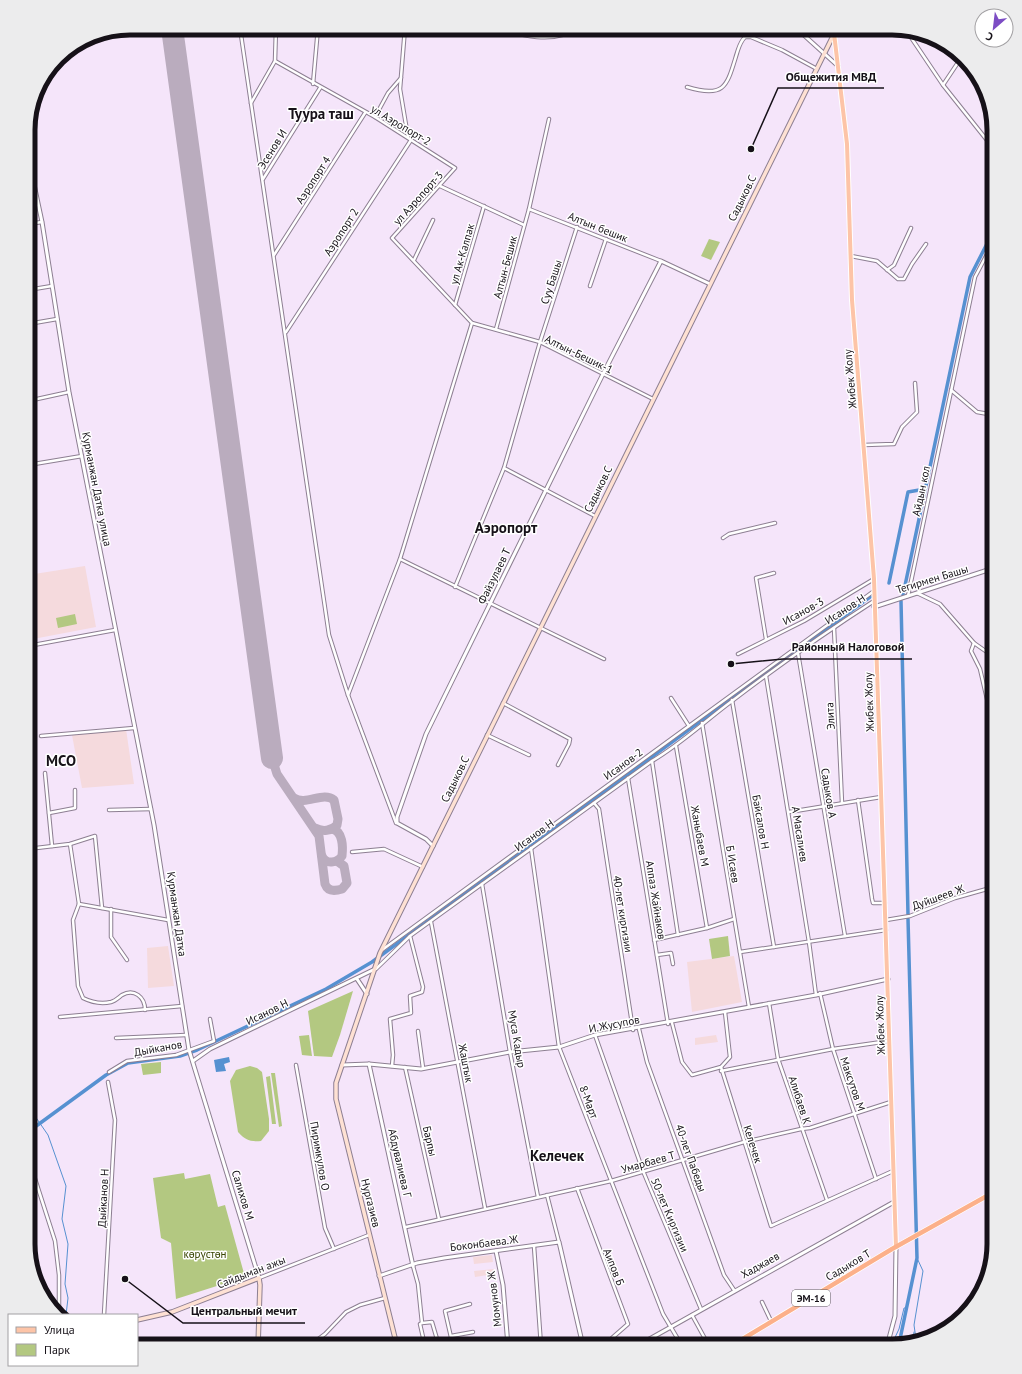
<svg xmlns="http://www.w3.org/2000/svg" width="1022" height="1374" font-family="'PT Sans',sans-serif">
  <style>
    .education { fill: #f5dadd }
    .green { fill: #b3c881 }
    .water { fill: #5691d1 }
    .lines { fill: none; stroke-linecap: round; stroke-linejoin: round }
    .stream { stroke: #5691d1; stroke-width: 1 }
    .canal { stroke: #5691d1; stroke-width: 3.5 }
    .taxiway { stroke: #baacbe; stroke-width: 9 }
    .runway { stroke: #baacbe; stroke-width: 22 }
    .minor-casing { stroke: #8d7f92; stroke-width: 4.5 }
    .tertiary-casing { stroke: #8d7f92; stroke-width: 5 }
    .secondary-casing { stroke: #8d7f92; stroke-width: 5.5 }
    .primary-casing { stroke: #fff; stroke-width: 6 }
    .trunk-casing { stroke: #fff; stroke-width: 6 }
    .minor { stroke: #fff; stroke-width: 2.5 }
    .tertiary { stroke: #fff; stroke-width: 3 }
    .secondary { stroke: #fee1d3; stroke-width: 3.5 }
    .primary { stroke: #fdc4a7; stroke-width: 4 }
    .trunk { stroke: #fcb08a; stroke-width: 4.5 }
    .labels { text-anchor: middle; stroke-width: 3; stroke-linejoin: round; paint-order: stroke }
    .shield { fill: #fff; stroke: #5c585d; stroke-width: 1 }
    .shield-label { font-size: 10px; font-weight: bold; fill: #161118 }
    .street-label { font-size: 11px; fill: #161118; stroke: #fff }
    .park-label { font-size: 11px; fill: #374401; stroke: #fff }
    .district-label { font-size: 15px; font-weight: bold; fill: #161118; stroke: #fff }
    .rim { fill: none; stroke: #161118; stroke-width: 5 }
    .leader { fill: none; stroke: #161118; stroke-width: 1.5 }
    .callout-dot { fill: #161118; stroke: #fff; stroke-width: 1.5 }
    .callout-label { font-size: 12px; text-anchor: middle; font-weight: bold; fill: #161118; stroke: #fff; stroke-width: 3; stroke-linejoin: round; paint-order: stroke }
  </style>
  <rect width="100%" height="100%" fill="#f5e5fa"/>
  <g class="education">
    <polygon points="85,566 96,627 28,640 28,575"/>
    <polygon points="126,729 134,784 82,788 72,735"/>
    <polygon points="168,946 174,986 148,988 147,948"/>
    <polygon points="734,956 742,1002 692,1012 687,962"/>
    <polygon points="716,1035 718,1042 695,1045 695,1038"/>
    <polygon points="492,1255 493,1262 474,1264 473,1257"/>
    <polygon points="494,1269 494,1274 475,1277 474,1271"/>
  </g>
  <g class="green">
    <polygon points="709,239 720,242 711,260 701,256"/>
    <polygon points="75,614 77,624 58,628 56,618"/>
    <polygon points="728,936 730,956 712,959 709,939"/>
    <polygon points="353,991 340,1035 332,1057 314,1056 308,1011"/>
    <polygon points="309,1035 312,1056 302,1055 299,1036"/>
    <polygon points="161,1062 161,1073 143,1075 141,1064"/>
    <path d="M250,1066L257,1068L262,1072L269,1119V1131L261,1141C250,1142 245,1140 238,1132L230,1081L236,1070Z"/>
    <polygon points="271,1073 275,1073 282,1126 279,1127"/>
    <polygon points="270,1076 276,1124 272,1124 266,1077"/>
    <polygon points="184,1173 185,1179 210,1174 218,1207 225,1205 245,1277 176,1299 171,1243 161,1238 153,1178"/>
  </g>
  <polygon class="water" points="229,1057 230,1062 224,1064 226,1071 216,1072 214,1060"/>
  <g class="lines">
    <g class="stream">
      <polyline points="28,1106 48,1135 66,1186 62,1219 68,1244 65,1284 68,1298 66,1315"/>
      <polyline points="916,1339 914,1325 923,1271 917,1258"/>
      <polyline points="913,1340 914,1332"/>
      <polyline points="891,1346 899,1329 904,1308 907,1308"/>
    </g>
    <g class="canal">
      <polyline points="889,583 908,492 925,489"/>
      <polyline points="903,595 970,277 994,230"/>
      <polyline points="901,601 908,914"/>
      <polyline points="28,1132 106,1075 128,1063 180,1056 197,1050 326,989 372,962 870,597"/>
      <polyline points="899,1344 917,1258 908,919"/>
    </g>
    <g class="taxiway">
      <path d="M272,758L277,774L319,836L325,884C328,892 336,891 342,889L347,883L344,866L337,861"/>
      <path d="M294,798C306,806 323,791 334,800L338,819L337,825C332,831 322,832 315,828"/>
      <path d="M322,856C326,865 337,863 342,856C343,847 343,831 332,829"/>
    </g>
    <polyline class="runway" points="172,28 272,758"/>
    <defs>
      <g id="minor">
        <polyline points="240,28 329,635 348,695"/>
        <polyline points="405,28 400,89 408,137"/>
        <path d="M496,28C519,35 555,45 576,28"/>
        <polyline points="906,30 943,85 961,58"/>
        <polyline points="275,61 375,117 455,168 392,238 472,323 400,559 348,695 396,823"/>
        <polyline points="313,84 318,28"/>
        <polyline points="943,85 994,149"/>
        <path d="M687,87C726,99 727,85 737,53C739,47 740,42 745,37H751L782,50L817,69"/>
        <polyline points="251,103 275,61 276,28"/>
        <polyline points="375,117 388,93 401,78"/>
        <polyline points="263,179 320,88"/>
        <polyline points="440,186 524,225"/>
        <polyline points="529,209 661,261"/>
        <polyline points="28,224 42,222"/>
        <polyline points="577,227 540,342 504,468 595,516"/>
        <polyline points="274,255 365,113"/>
        <polyline points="851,256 877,261 898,279 904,279 912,264 926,244"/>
        <polyline points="414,260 433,220"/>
        <polyline points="887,270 894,265 911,228"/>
        <polyline points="590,286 606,239"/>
        <polyline points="28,290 52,286"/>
        <polyline points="455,305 484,206"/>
        <polyline points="472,323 540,342 653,399"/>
        <polyline points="28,324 57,319"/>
        <polyline points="496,329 529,209 549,119"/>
        <polyline points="286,332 411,140"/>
        <polyline points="951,390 977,412 994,415"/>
        <polyline points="28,401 69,392"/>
        <polyline points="864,445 894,444 902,427 917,412 915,383"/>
        <polyline points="28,465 82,456"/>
        <polyline points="723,538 729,534 775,523"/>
        <polyline points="400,559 604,659"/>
        <polyline points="455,587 504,468"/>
        <polyline points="917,593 940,604 974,643 994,657"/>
        <polyline points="908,596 975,277 994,241"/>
        <polyline points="834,628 842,803"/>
        <polyline points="766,639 756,578 774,573"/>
        <polyline points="974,643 971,651 980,669 994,729"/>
        <polyline points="28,646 115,630"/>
        <polyline points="798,653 845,936"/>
        <polyline points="738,654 804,621 874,579"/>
        <polyline points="766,676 809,942 816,995"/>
        <polyline points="671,698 689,726"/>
        <polyline points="732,700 774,947"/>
        <polyline points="503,703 570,739 569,744 558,765"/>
        <polyline points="702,723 749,1007"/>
        <polyline points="487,735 529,755"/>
        <polyline points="41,736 134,728"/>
        <polyline points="676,746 707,928"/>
        <polyline points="652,761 678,935"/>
        <polyline points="45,773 52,846"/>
        <polyline points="628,778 668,1024"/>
        <polyline points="858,800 872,899 873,903 885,903"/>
        <polyline points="594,803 599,809 633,1030"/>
        <polyline points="109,810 151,809"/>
        <polyline points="789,812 881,797"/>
        <polyline points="49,813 75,808 75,790"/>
        <polyline points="70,844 79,904"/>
        <polyline points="531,848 559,1047 663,1314 682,1346"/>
        <polyline points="28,849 70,844 95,836 102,908"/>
        <polyline points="352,852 384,849 423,867"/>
        <polyline points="482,884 510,1052 538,1197"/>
        <path d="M79,904L73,920L78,986L83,998C91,1002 102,1004 111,1002C115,1001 118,998 122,995C134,988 145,997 145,1010"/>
        <polyline points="79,904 168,920"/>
        <polyline points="111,909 111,937 127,960"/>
        <polyline points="886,920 910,916 955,898 994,887"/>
        <polyline points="431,922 485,1208"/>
        <polyline points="654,940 707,928 734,919"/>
        <polyline points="382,950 874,591"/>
        <polyline points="740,952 886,930"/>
        <polyline points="657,955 671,953 673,964"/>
        <path d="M376,969L410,936L652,761C681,744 705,721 732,701C778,666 826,632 874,601"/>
        <polyline points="820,993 833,1049 876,1179"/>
        <polyline points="769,1003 778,1059 827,1200"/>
        <polyline points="60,1017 182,1006"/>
        <polyline points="672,1023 682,1062 692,1075 721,1067 730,1057 725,1012"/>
        <polyline points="639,1029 647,1062 724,1275 734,1290"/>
        <polyline points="418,1031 423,1068"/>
        <polyline points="595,1035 643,1171 701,1309"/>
        <polyline points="116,1038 186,1035"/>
        <polyline points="296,1065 325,1228 334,1249"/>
        <polyline points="392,1066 393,1055 390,1019 411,1013 410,996 422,992 423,987 410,936"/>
        <polyline points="405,1067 439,1219"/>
        <polyline points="721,1067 771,1226 893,1171"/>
        <polyline points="721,1071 833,1049 889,1041"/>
        <polyline points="109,1072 127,1061 176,1055 214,1041 210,1019"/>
        <polyline points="28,1157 55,1241 59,1275 59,1314"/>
        <polyline points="577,1188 628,1324 612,1338 610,1346"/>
        <polyline points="547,1195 559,1242"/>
        <polyline points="406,1227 611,1181 744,1142 801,1129 810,1128 891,1102"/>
        <polyline points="534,1246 541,1346"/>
        <polyline points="413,1266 418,1284 422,1323 420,1324 425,1346"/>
        <polyline points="259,1278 369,1235"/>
        <polyline points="762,1302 771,1321"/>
        <polyline points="104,1315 115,1120 108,1082"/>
        <polyline points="692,1315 709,1346"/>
        <polyline points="422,1323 432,1322 439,1346"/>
        <polyline points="451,1336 473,1332"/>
        <polyline points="309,1346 325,1334 346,1312 360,1305 385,1298"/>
        <polyline points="453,1346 445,1311 470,1304"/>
      </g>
      <g id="tertiary">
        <polyline points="796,28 838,66"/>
        <polyline points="28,156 42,222 69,392 154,825 189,1050 259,1278"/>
        <polyline points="874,607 994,568"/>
        <polyline points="433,846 426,839 397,823 397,817 426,734 603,374 661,261 710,284"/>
        <polyline points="357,979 367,994"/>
        <polyline points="193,1061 210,1049 375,969"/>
        <polyline points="369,1064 413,1266"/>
        <polyline points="342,1065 369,1064 421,1069 510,1052 559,1047 595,1035 816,995 888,979"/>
        <polyline points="496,1251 503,1285 508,1346"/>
        <polyline points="379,1276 417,1263 444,1258 559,1242 583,1346"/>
        <polyline points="637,1346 894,1202"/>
        <polyline points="887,1346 895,1316 896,1247"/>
      </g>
      <g id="secondary">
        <polyline points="137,1320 172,1312 259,1278 260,1285 258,1346"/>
        <polyline points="397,1346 336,1099 336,1083 380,953 834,34"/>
      </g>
      <polyline id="primary" points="837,28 834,33 847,144 852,300 874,579 896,1247"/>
      <polyline id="trunk" points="731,1346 892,1249 994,1192"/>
    </defs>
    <use href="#minor" class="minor-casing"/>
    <use href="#tertiary" class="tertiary-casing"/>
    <use href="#secondary" class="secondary-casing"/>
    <use href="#primary" class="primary-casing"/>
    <use href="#trunk" class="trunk-casing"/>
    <use href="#minor" class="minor"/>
    <use href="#tertiary" class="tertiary"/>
    <use href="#secondary" class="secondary"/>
    <use href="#primary" class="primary"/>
    <use href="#trunk" class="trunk"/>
  </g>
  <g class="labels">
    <rect class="shield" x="792" y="1290" width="38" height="16" rx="3"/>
    <g class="shield-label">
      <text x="811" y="1302">ЭМ-16</text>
    </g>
    <g class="street-label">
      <text transform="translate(401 125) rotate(31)" y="4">ул Аэропорт-2</text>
      <text transform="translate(272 149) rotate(-58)" y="4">Эсенов И</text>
      <text transform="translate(313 180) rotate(-57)" y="4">Аэропорт 4</text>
      <text transform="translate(418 198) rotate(-48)" y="4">ул Аэропорт-3</text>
      <text transform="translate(742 198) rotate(-64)" y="4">Садыков.С</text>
      <text transform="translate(598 227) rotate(22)" y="4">Алтын бешик</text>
      <text transform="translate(341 232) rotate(-57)" y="4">Аэропорт 2</text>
      <text transform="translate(462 254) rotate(-74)" y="4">ул Ак-Калпак</text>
      <text transform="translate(505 267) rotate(-75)" y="4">Алтын-Бешик</text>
      <text transform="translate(551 282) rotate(-72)" y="4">Суу Башы</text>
      <text transform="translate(579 354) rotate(26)" y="4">Алтын-Бешик-1</text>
      <text transform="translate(850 379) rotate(-95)" y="4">Жибек Жолу</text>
      <text transform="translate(97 489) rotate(79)" y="4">Курманжан Датка улица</text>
      <text transform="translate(598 489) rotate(-64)" y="4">Садыков.С</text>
      <text transform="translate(921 491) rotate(-78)" y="4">Айдын кол</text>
      <text transform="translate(494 576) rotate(-64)" y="4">Файзулаев Т</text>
      <text transform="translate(932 579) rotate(-17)" y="4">Тегирмен Башы</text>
      <text transform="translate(845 609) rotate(-33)" y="4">Исанов Н</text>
      <text transform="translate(803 611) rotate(-29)" y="4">Исанов-3</text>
      <text transform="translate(869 702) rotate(-92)" y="4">Жибек Жолу</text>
      <text transform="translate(830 716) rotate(-93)" y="4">Элита</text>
      <text transform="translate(623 764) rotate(-36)" y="4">Исанов-2</text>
      <text transform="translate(455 779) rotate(-64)" y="4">Садыков.С</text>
      <text transform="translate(829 793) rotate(81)" y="4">Садыков А</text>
      <text transform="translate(761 822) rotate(80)" y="4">Байсалов Н</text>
      <text transform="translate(800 834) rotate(81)" y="4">А Масалиев</text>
      <text transform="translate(534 835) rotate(-36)" y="4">Исанов Н</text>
      <text transform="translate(700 836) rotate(80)" y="4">Жаныбаев М</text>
      <text transform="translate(733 864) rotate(81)" y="4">Б Исаев</text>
      <text transform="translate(938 897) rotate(-20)" y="4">Дуйшеев Ж</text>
      <text transform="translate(656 900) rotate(81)" y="4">Аппаз Жайнаков</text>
      <text transform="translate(177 914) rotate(82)" y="4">Курманжан Датка</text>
      <text transform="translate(623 914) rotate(81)" y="4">40-лет киргизии</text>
      <text transform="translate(267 1012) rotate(-26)" y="4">Исанов Н</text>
      <text transform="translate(614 1024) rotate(-11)" y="4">И.Жусупов</text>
      <text transform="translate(880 1025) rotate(-92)" y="4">Жибек Жолу</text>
      <text transform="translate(517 1039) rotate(80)" y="4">Муса Кадыр</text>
      <text transform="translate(158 1048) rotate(-10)" y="4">Дыйканов</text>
      <text transform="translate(466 1063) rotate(79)" y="4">Жаштык</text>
      <text transform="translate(853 1084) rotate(71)" y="4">Максутов М</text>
      <text transform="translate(800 1100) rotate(72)" y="4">Алибаев К</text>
      <text transform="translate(589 1102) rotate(69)" y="4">8-Март</text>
      <text transform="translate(430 1141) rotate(77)" y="4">Барпы</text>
      <text transform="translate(753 1144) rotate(72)" y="4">Келечек</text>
      <text transform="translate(320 1156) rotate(80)" y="4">Пиримкулов О</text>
      <text transform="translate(691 1158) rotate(70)" y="4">40-лет Пабеды</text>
      <text transform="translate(648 1162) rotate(-16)" y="4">Умарбаев Т</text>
      <text transform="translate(400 1163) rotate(77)" y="4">Абдувалиева Г</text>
      <text transform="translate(243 1195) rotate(73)" y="4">Салихов М</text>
      <text transform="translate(103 1198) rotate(-87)" y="4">Дыйканов Н</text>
      <text transform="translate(371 1203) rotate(76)" y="4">Нургазиев</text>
      <text transform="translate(670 1215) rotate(67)" y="4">50-лет Киргизии</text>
      <text transform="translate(484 1243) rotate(-7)" y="4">Боконбаева.Ж</text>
      <text transform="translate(760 1265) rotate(-29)" y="4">Хаджаев</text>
      <text transform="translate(848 1265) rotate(-31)" y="4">Садыков Т</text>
      <text transform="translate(614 1267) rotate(68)" y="4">Аипов Б</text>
      <text transform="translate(251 1272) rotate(-21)" y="4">Сайдыман ажы</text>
      <text transform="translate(494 1299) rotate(-97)" y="4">Момунов Ж</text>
    </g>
    <g class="park-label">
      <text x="205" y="1258">көрүстөн</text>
    </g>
    <g class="district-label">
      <text x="321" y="119">Туура таш</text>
      <text x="506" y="533">Аэропорт</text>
      <text x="61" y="766">МСО</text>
      <text x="557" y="1161">Келечек</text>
    </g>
  </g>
  <path d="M0 0H1022V1374H0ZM130 35H892A95 95 0 0 1 987 130V1244A95 95 0 0 1 892 1339H130A95 95 0 0 1 35 1244V130A95 95 0 0 1 130 35Z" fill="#ececed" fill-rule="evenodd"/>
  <path class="rim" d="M130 35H892A95 95 0 0 1 987 130V1244A95 95 0 0 1 892 1339H130A95 95 0 0 1 35 1244V130A95 95 0 0 1 130 35Z"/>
  <path class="leader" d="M751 149L778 88H884M731 664L783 659H912M125 1279L183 1323H305"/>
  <g class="callout-dot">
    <circle cx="751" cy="149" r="4"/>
    <circle cx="731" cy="664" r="4"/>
    <circle cx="125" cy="1279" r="4"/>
  </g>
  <g class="callout-label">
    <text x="831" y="81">Общежития МВД</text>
    <text x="848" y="651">Районный Налоговой</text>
    <text x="244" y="1315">Центральный мечит</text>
  </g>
  <rect x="8" y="1314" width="130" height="52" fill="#ffffff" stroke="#a2a0a3"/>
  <rect x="16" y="1327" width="20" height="6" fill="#fdc4a7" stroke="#a2a0a3"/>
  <text x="44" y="1334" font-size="12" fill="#161118">Улица</text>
  <rect x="16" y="1344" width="20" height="12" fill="#b3c881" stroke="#a2a0a3"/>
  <text x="44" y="1354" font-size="12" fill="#161118">Парк</text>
  <g transform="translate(994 28) rotate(208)"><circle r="19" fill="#ffffff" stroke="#a2a0a3"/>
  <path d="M0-3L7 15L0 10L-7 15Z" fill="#7c4cc4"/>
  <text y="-6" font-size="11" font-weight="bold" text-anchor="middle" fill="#161118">С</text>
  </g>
</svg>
